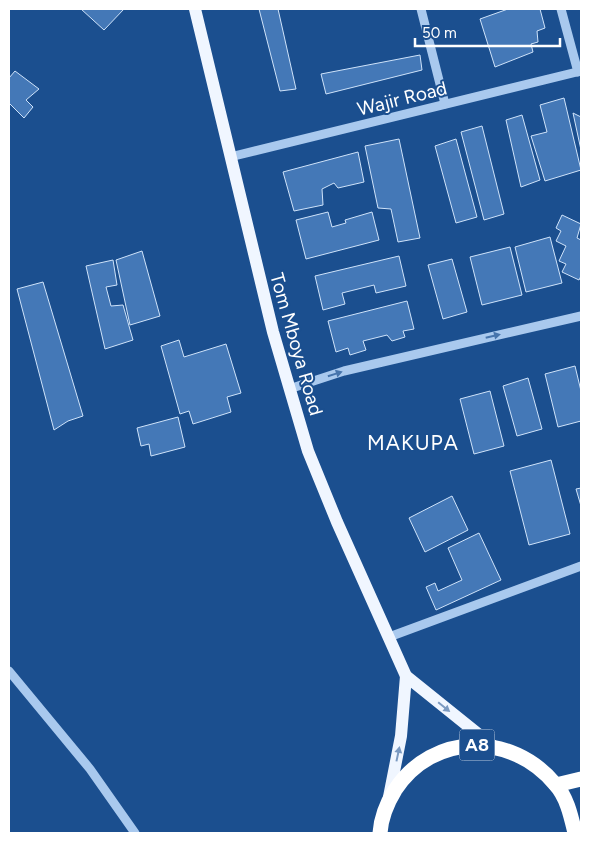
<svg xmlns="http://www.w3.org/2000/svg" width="590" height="842" font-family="Figtree,sans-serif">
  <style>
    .building { fill: #4478b7; stroke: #cfe3fa }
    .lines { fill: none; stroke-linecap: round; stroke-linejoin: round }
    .minor { stroke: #a9c9ee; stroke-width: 9 }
    .major { stroke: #f0f6ff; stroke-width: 12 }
    .highway { stroke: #fff; stroke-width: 15 }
    .oneway { fill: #4674ac }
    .oneway2 { fill: #7b9ac1 }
    .labels { text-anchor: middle; stroke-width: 4; stroke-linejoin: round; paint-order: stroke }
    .shield { fill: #1b4f8f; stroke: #bbcadd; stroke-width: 1 }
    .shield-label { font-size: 18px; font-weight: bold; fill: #fff }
    .street-label { font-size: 19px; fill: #fff; stroke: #1b4f8f }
    .quarter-label { font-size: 21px; letter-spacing: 1px; fill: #fff; stroke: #1b4f8f }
  </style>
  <rect width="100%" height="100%" fill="#1b4f8f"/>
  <g class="building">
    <polygon points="81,9 124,9 104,30"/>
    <polygon points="259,9 278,9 296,89 280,91"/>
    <polygon points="508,9 540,9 545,28 537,31 538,42 531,44 533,52 495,67 480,19"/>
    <polygon points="420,55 422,70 326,94 321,74"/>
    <polygon points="15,71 39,89 26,100 33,107 24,118 9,103 9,78"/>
    <polygon points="564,98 581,170 545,181 531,136 547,132 540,105"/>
    <polygon points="573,113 581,117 581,150"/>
    <polygon points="522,115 540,180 521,187 506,120"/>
    <polygon points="482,126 504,214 484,220 461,132"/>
    <polygon points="399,139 420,238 398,242 391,209 378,208 365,146"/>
    <polygon points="456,139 477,217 456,223 435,146"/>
    <polygon points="358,152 364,182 338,188 334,183 322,189 323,205 294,211 283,172"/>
    <polygon points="328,212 332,227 346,223 345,220 372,212 379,240 306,259 296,220"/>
    <polygon points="562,215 581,224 577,238 581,240 581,276 579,280 562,272 566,264 559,261 566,246 556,241 561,231 556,228"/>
    <polygon points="550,237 562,283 526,292 515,247"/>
    <polygon points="510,247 522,295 482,305 470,257"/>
    <polygon points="142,251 160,316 130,325 116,260"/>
    <polygon points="399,256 406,286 376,293 374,285 342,293 345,304 323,310 315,276"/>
    <polygon points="452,259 467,312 443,319 428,265"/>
    <polygon points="113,260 117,285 106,287 111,306 123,305 133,340 105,349 86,266"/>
    <polygon points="43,282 83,416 68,421 54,430 17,289"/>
    <polygon points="407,301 414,329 403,331 405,337 392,341 387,335 363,341 366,350 350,355 348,348 336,352 328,321"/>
    <polygon points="179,340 184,357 226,344 241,393 227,397 231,412 193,424 189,411 180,414 161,346"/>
    <polygon points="575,366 581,391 581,421 558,427 545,374"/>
    <polygon points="528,378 542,429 517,436 503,386"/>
    <polygon points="490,391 504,446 474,454 460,399"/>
    <polygon points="178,417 185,447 151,456 149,444 141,446 137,428"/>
    <polygon points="551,460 570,534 529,545 510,471"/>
    <polygon points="581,488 581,506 576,489"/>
    <polygon points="452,496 468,530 425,552 409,518"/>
    <polygon points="479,533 501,580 436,610 426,587 435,583 438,591 462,580 448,548"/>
  </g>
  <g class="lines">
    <g class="minor">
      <polyline points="421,9 445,104"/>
      <polyline points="561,9 578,72"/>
      <polyline points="230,157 581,71"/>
      <polyline points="289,389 344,371 581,316"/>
      <polyline points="389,637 581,566"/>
      <polyline points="9,671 90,769 135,833"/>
    </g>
    <g class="major">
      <polyline points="195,9 273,332 308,451 337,522 406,676 493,746"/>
      <polyline points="389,797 401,736 406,676"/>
    </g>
    <g class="highway">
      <polyline points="556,785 581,779"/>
      <path d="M380,833C381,818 387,803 395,790C433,732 512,732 555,784C567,797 571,816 575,833"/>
    </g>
  </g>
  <defs><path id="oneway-solid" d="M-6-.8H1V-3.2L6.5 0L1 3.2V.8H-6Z" transform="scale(1.25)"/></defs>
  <g class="oneway">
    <use href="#oneway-solid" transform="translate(493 336) rotate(-13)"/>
    <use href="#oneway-solid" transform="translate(335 374) rotate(-18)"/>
  </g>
  <g class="oneway2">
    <use href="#oneway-solid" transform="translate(444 707) rotate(39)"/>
    <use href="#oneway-solid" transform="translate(398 754) rotate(-78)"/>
  </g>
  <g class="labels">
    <rect class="shield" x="459.5" y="729.5" width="35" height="31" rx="4"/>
    <g class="shield-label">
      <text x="477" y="751">A8</text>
    </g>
    <g class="street-label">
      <text transform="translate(402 98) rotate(-14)" y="7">Wajir Road</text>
      <text transform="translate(297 344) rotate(74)" y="7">Tom Mboya Road</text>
    </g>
    <g class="quarter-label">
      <text x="413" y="450">MAKUPA</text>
    </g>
  </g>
  <rect width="590" height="842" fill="none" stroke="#ffffff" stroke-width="20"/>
  <path d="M415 38v8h145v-8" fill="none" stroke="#ffffff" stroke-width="2.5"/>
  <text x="422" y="38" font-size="15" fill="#ffffff" stroke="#1b4f8f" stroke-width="4" paint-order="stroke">50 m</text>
</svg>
